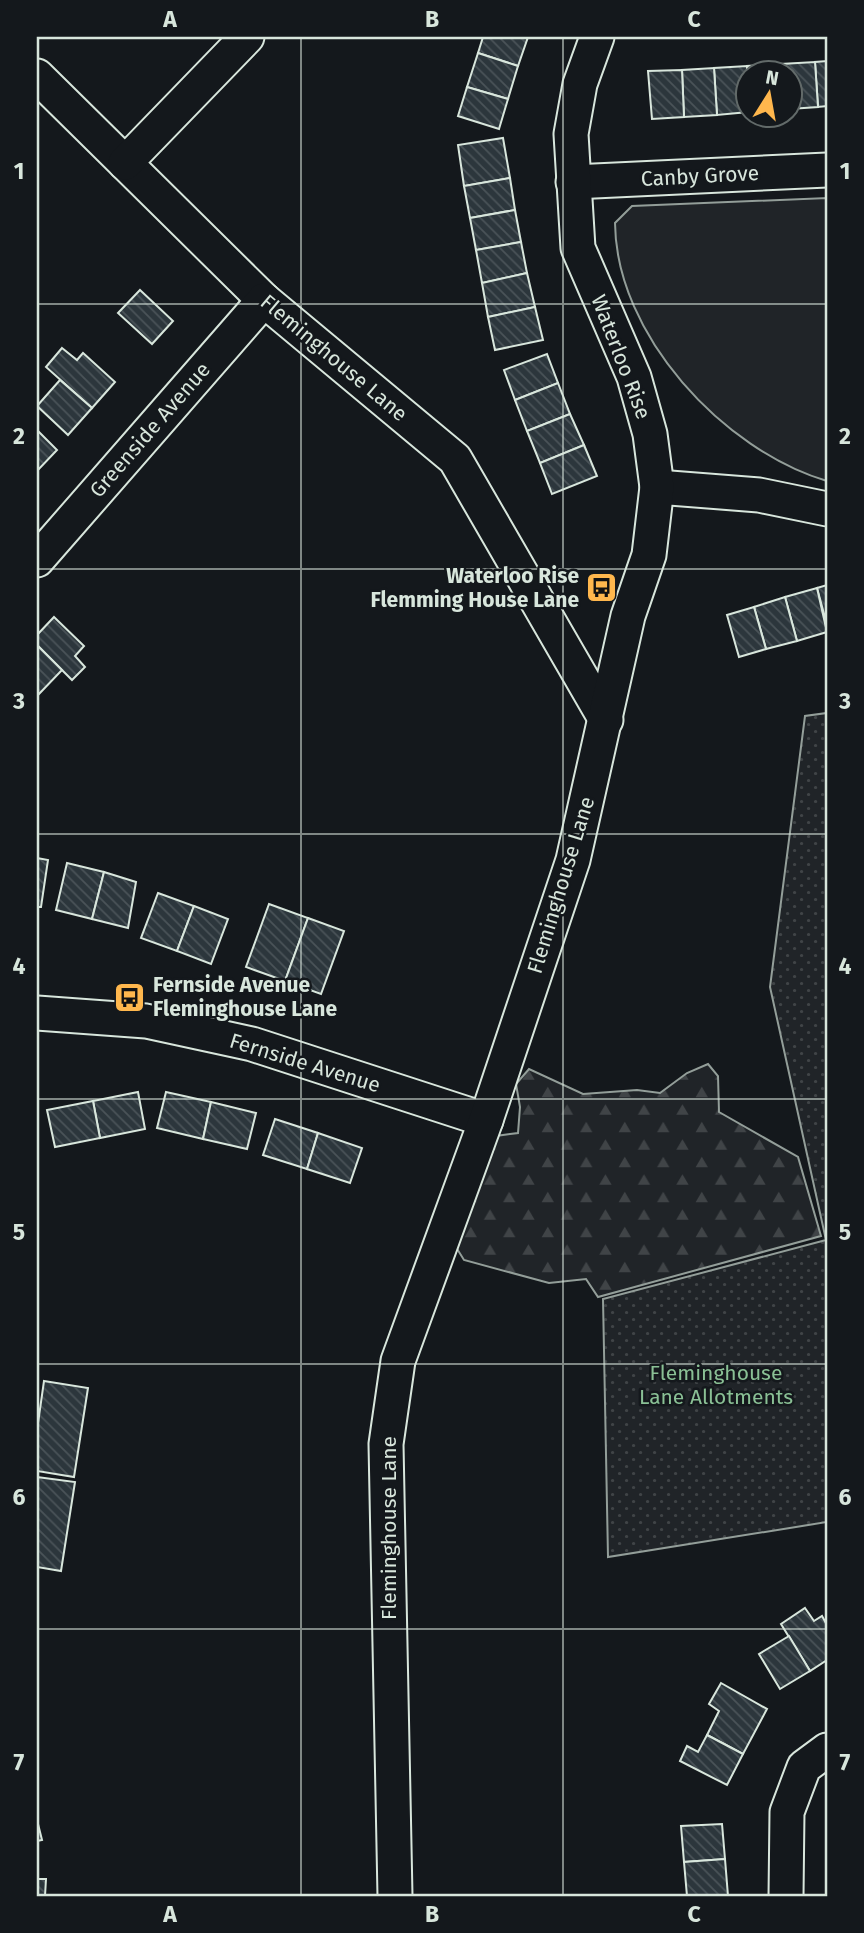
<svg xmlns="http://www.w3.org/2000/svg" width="864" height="1933" font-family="'Fira Sans',sans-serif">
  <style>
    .green { fill: #202428; stroke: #939e99; stroke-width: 2 }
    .forest { fill: url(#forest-firs); stroke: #939e99; stroke-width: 2 }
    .garden { fill: url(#garden-dots); stroke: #939e99; stroke-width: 2 }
    .building { fill: url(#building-back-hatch); stroke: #d8e6dc; stroke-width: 2 }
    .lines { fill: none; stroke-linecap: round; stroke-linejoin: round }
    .minor-casing { stroke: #d8e6dc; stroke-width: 37 }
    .minor { stroke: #14181c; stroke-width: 33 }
    .grid { fill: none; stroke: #d8e6dc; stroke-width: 2; stroke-opacity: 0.55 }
    .labels { text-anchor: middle; stroke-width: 5; stroke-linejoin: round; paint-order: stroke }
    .street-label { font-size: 21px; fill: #d8e6dc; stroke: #14181c }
    .poi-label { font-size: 21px; font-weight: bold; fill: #d8e6dc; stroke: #14181c; text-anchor: end }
    .park-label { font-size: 21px; fill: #8ac095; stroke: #14181c }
    .neatline { fill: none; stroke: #d8e6dc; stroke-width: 2.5 }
    .grid-label { font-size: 23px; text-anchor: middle; font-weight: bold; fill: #d8e6dc }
  </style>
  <defs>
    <pattern id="forest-firs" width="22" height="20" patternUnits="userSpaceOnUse" patternTransform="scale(1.75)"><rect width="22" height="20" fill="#202428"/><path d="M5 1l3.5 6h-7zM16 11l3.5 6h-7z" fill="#404447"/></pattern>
    <pattern id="garden-dots" width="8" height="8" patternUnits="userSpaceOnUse" patternTransform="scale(1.75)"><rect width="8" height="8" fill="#202428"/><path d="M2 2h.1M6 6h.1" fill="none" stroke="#404447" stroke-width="1.8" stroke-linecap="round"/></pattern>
    <pattern id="building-back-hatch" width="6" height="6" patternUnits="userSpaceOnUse" patternTransform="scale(1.75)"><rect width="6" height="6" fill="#2c363c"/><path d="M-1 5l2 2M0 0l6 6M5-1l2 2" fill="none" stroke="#4a5358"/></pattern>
  </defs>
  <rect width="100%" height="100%" fill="#14181c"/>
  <path class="green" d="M827,198V481C723,450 616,335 615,223L632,206Z"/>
  <polygon class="forest" points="708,1064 718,1076 719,1112 798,1157 821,1236 598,1297 586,1279 549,1283 464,1260 449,1236 496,1136 518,1133 520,1107 516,1084 529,1069 583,1094 637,1090 660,1093 687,1073"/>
  <polygon class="garden" points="827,713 827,1522 608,1557 603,1299 826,1240 770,987 805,716"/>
  <g class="building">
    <polygon points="483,37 528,37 518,66 478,53"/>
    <polygon points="478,53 518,66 508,99 467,87"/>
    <polygon points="827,61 827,106 818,107 815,62"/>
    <polygon points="815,62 818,107 790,109 790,74 782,74 781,64"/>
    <polygon points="781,64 782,74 748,74 748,83 747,66"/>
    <polygon points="747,66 748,112 717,115 714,68"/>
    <polygon points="714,68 717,115 684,117 682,70"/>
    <polygon points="682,70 684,117 652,119 648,71"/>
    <polygon points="467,87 508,99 499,129 458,116"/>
    <polygon points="503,138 510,178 464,186 458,145"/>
    <polygon points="510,178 515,210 470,218 464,186"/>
    <polygon points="515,210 521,242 476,250 470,218"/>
    <polygon points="521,242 527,273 482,283 476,250"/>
    <polygon points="527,273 535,307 488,317 482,283"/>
    <polygon points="140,290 173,321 152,344 118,313"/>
    <polygon points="535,307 543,340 495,350 488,317"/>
    <polygon points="62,348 77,360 83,353 115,382 92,408 46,367"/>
    <polygon points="547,354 558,383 515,400 504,370"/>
    <polygon points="60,380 92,408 68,435 37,406"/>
    <polygon points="558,383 570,414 527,431 515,400"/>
    <polygon points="570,414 584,445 540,463 527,431"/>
    <polygon points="37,430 57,450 37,471"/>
    <polygon points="584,445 597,476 552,494 540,463"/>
    <polygon points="827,585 827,625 817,588"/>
    <polygon points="817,588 827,632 797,641 785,597"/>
    <polygon points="785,597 797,641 766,649 754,607"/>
    <polygon points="754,607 766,649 739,657 727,615"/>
    <polygon points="54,617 84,646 75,656 85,667 72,680 37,645 37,635"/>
    <polygon points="37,645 62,670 38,695 37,694"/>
    <polygon points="37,858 48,860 41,907 37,907"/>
    <polygon points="67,863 104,872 92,919 56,910"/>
    <polygon points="104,872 136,882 128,928 92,919"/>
    <polygon points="158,893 194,906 177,951 141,938"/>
    <polygon points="269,904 308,918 285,981 246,967"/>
    <polygon points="194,906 228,919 211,964 177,951"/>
    <polygon points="308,918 344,931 321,994 285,981"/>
    <polygon points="138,1092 145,1129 100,1138 93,1101"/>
    <polygon points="166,1092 211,1102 203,1139 157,1128"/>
    <polygon points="93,1101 100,1138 55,1147 47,1110"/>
    <polygon points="211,1102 256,1113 247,1149 203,1139"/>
    <polygon points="275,1119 318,1133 307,1169 263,1155"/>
    <polygon points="318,1133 362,1148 350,1183 307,1169"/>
    <polygon points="44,1381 88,1388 74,1477 37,1471 37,1430"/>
    <polygon points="37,1477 75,1482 61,1571 37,1567"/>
    <polygon points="805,1608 814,1621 822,1616 827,1625 827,1660 810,1671 781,1624"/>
    <polygon points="789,1636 810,1671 780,1689 759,1654"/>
    <polygon points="721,1683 767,1709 743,1754 707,1735 719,1711 709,1704"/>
    <polygon points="707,1735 743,1754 727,1785 680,1761 687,1746 698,1752"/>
    <polygon points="37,1820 42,1840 37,1841"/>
    <polygon points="722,1824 725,1859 684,1862 681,1826"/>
    <polygon points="725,1859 728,1896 687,1896 684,1862"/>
    <polygon points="37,1879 46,1879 45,1896 37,1896"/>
  </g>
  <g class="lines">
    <defs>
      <g id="minor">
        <polyline points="37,76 264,300 455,459 606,720"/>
        <polyline points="125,163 247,37"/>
        <polyline points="573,182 827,170"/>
        <polyline points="657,487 759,495 827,509"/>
        <polyline points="37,560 264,300"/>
        <polyline points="37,1013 146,1021 252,1044 486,1120"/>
        <polyline points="395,1896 386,1444 398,1361 486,1120 573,860 628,616 649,555 657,487 650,434 634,377 578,248 571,134 580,84 597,37"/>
        <polyline points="786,1896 787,1812 804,1767 827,1750"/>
      </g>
    </defs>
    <use href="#minor" class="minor-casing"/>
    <use href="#minor" class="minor"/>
  </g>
  <path class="grid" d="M301,37V1896M563,37V1896M37,304H827M37,569H827M37,834H827M37,1099H827M37,1364H827M37,1629H827"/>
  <defs>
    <symbol id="bus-square" viewBox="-11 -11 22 22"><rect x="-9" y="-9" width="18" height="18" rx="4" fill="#ffb74d" stroke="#14181c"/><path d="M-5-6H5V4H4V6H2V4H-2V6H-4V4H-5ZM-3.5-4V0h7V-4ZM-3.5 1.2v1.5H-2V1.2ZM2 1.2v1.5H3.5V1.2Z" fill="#111"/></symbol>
  </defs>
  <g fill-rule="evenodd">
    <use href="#bus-square" x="584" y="570" width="35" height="35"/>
    <use href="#bus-square" x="112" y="980" width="35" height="35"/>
  </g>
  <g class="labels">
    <g class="street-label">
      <text transform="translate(700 176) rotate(-3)" y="7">Canby Grove</text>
      <text transform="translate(621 357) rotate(69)" y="7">Waterloo Rise</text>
      <text transform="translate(334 358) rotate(40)" y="7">Fleminghouse Lane</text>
      <text transform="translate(150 430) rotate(-49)" y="7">Greenside Avenue</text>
      <text transform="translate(561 885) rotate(-73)" y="7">Fleminghouse Lane</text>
      <text transform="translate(305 1063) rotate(17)" y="7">Fernside Avenue</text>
      <text transform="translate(389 1528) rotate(-90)" y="7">Fleminghouse Lane</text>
    </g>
    <g class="poi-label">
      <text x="579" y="583">Waterloo Rise<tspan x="579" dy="24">Flemming House Lane</tspan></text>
      <text x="153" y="992" text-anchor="start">Fernside Avenue<tspan x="153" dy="24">Fleminghouse Lane</tspan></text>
    </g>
    <g class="park-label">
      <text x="716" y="1380">Fleminghouse<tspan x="716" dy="24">Lane Allotments</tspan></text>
    </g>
  </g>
  <rect width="864" height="1933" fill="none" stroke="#14181c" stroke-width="77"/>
  <g transform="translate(769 94) rotate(11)"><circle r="33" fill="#14181c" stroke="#626a69" stroke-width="2"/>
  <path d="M0-5L12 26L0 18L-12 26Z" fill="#ffb74d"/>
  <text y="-10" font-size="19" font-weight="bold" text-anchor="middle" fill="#d8e6dc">N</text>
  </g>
  <rect x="38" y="38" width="788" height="1857" class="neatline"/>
  <g class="grid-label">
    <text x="170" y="27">A</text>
    <text x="432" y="27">B</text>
    <text x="694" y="27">C</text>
    <text x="19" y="179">1</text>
    <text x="845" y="179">1</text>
    <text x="19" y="444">2</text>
    <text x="845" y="444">2</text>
    <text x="19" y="709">3</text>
    <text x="845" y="709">3</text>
    <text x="19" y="974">4</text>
    <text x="845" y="974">4</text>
    <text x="19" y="1240">5</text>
    <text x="845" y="1240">5</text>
    <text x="19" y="1505">6</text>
    <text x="845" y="1505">6</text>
    <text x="19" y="1770">7</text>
    <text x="845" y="1770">7</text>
    <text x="170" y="1922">A</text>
    <text x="432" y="1922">B</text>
    <text x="694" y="1922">C</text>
  </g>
</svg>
